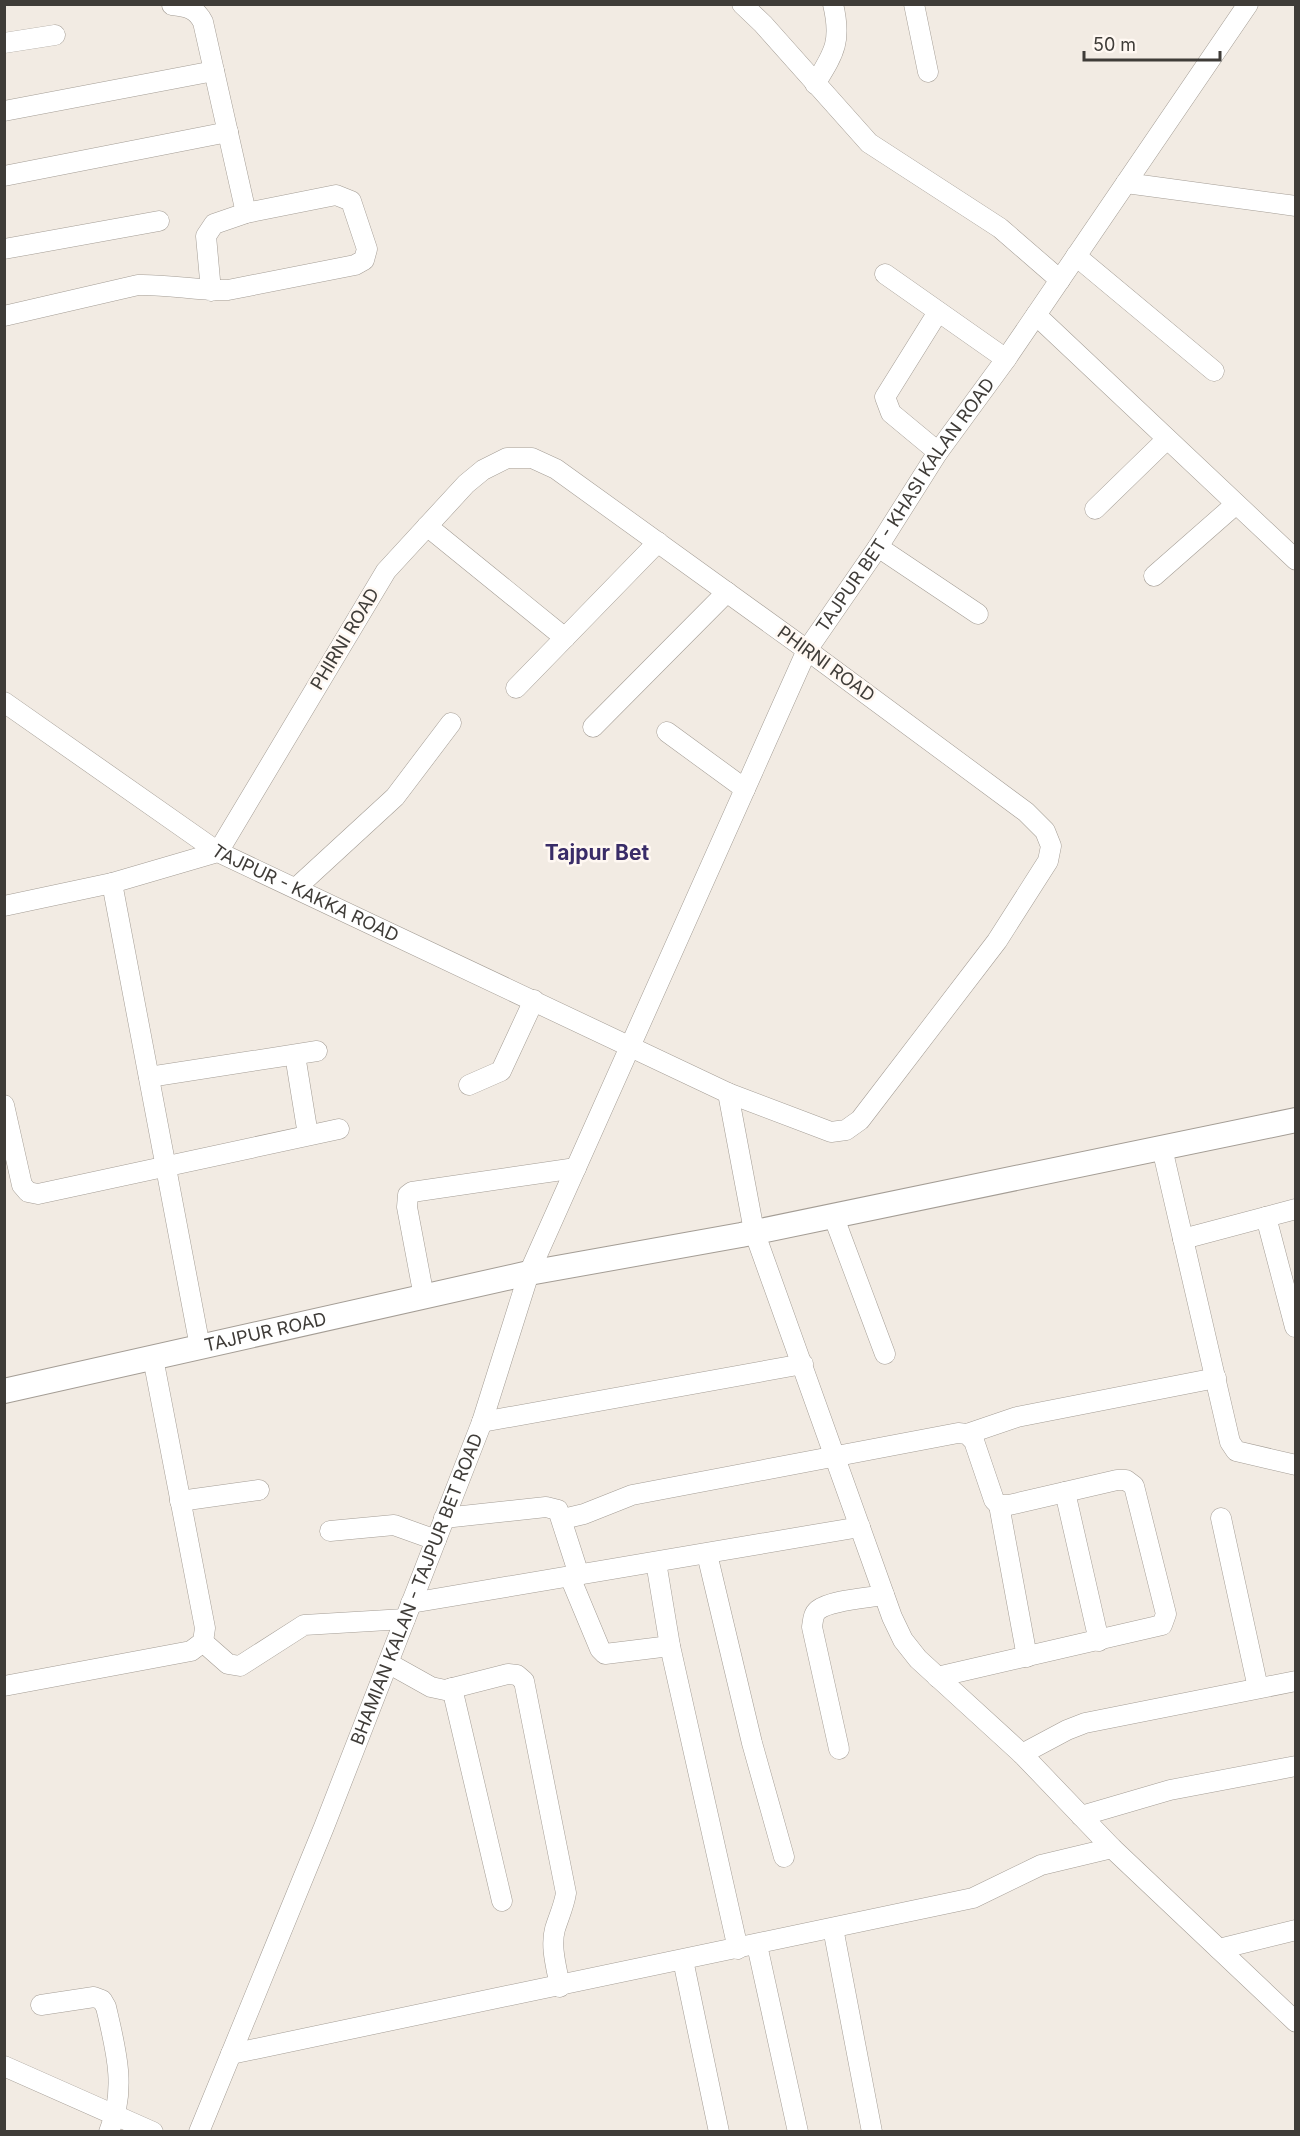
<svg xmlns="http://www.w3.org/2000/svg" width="1300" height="2136" font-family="Inter,sans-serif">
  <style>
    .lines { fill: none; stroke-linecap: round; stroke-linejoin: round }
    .minor-casing { stroke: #a49d95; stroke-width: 21 }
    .major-casing { stroke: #a49d95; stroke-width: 26 }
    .minor { stroke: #fff; stroke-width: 20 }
    .major { stroke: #fff; stroke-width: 24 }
    .labels { text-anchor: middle; stroke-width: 5; stroke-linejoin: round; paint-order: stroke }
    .street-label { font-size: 18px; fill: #3f3c38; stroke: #fff8f2 }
    .quarter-label { font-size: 21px; font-weight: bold; fill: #392c68; stroke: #fff8f2 }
  </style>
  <rect width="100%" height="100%" fill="#f2ebe3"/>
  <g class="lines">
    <defs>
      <g id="minor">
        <polyline points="742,4 763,24 869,143 1000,228 1060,280"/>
        <polyline points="914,4 928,72"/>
        <path d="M172,5C187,7 196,8 203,22L246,213"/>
        <polyline points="4,43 55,35"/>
        <path d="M815,84C834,53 842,42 833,4"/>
        <polyline points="4,111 214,71"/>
        <polyline points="4,176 228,132"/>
        <polyline points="1126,183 1296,206"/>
        <polyline points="4,249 159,221"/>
        <polyline points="1076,256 1214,371"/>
        <polyline points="885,274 1006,359"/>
        <polyline points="1036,315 1296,560"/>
        <path d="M4,316L138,285C168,284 198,291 228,290L355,265L364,260L367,249L351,201L336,195L246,213L214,224L206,236L211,291"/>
        <polyline points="938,452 891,413 885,397 938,312"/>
        <polyline points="1095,509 1167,439"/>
        <polyline points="427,526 565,638"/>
        <polyline points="878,547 978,614"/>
        <polyline points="1154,576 1236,504"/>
        <polyline points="516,688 658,542"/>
        <path id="s1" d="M4,702L218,852L728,1093L831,1132L846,1130L860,1120L997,941L1048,861L1051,846L1045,831L1026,812L807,650L556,469L532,458H507L483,470L466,484L386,571L218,852L112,883L4,906"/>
        <polyline points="593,727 727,592"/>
        <polyline points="667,732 745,789"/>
        <polyline points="112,883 200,1347"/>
        <polyline points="296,888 395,797 451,723"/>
        <polyline points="295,1055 308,1135"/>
        <polyline points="149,1077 317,1051"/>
        <polyline points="469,1085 501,1071 534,1000"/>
        <polyline points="728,1093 754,1231 892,1617 903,1640 918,1659 1022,1754 1112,1848 1296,2022"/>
        <polyline points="4,1105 22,1185 28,1192 38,1194 339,1129"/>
        <polyline points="1162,1148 1230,1442 1236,1451 1296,1465"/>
        <polyline points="833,1215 885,1354"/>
        <polyline points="1266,1217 1295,1327"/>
        <polyline points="1183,1239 1296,1209"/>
        <polyline points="424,1297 407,1207 408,1195 412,1192 576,1168"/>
        <polyline points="482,1422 803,1364"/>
        <polyline points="967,1434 1017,1417 1216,1378"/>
        <polyline points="1065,1492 1099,1641"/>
        <polyline points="180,1501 259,1490"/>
        <polyline points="999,1505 1027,1657"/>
        <polyline points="444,1518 546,1507 558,1510 579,1575"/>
        <polyline points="1221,1518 1258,1688"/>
        <polyline points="563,1519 584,1514 632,1495 958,1433 967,1434 974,1441 994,1500 999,1505 1009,1505 1117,1480 1126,1480 1134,1486 1166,1614 1162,1625 937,1677"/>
        <polyline points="330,1531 394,1525 436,1540"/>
        <polyline points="707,1554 752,1743 784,1857"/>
        <polyline points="656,1562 670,1646 738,1949"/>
        <polyline points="570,1577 600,1649 605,1654 670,1646"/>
        <polyline points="411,1603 860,1527"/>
        <polyline points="203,1642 228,1664 240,1666 304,1625 405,1619"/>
        <path d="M388,1663L431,1687L445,1690L508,1674L517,1675L524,1681L566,1893C564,1906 559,1916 555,1929C550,1947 557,1969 560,1987"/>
        <polyline points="4,1686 191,1651 203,1642 205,1628 153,1358"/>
        <polyline points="452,1688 502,1901"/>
        <path d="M839,1749L812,1627C813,1621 813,1614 818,1610C831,1600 867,1598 884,1595"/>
        <polyline points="1022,1754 1067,1730 1085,1723 1296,1681"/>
        <polyline points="1081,1816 1170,1790 1296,1766"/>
        <polyline points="833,1928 872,2132"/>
        <polyline points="757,1945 798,2132"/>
        <polyline points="1219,1949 1296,1930"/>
        <polyline points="683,1960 719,2132"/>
        <path d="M41,2005L94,1997L102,2000L106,2007C116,2050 127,2089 109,2132"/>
        <polyline points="231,2054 973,1898 1041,1865 1112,1848"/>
        <polyline points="4,2066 153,2132"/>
        <path id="s2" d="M199,2132L324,1827L482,1422L529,1273L807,650L878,547L938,452L1006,359L1248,4"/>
      </g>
      <g id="major">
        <path id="s3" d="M4,1391L529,1273L741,1235L1296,1120"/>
      </g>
    </defs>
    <use href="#minor" class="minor-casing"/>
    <use href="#major" class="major-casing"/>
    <use href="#minor" class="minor"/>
    <use href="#major" class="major"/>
  </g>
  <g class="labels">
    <g class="street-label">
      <text dy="6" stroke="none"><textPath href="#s2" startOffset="1778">TAJPUR BET - KHASI KALAN ROAD</textPath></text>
      <text transform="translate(345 639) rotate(-59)" y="6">PHIRNI ROAD</text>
      <text transform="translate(826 664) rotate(36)" y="6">PHIRNI ROAD</text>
      <text dy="6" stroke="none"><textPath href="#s1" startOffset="358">TAJPUR - KAKKA ROAD</textPath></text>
      <text dy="6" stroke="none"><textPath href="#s3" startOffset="268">TAJPUR ROAD</textPath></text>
      <text dy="6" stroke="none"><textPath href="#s2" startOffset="585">BHAMIAN KALAN - TAJPUR BET ROAD</textPath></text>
    </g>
    <g class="quarter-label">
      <text x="597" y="860">Tajpur Bet</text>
    </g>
  </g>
  <rect width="1300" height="2136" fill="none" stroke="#3f3c38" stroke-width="12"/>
  <path d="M1084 51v9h136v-9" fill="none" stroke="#3f3c38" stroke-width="3"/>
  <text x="1093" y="51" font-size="18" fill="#3f3c38" stroke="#fff8f2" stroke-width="4.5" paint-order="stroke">50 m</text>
</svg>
